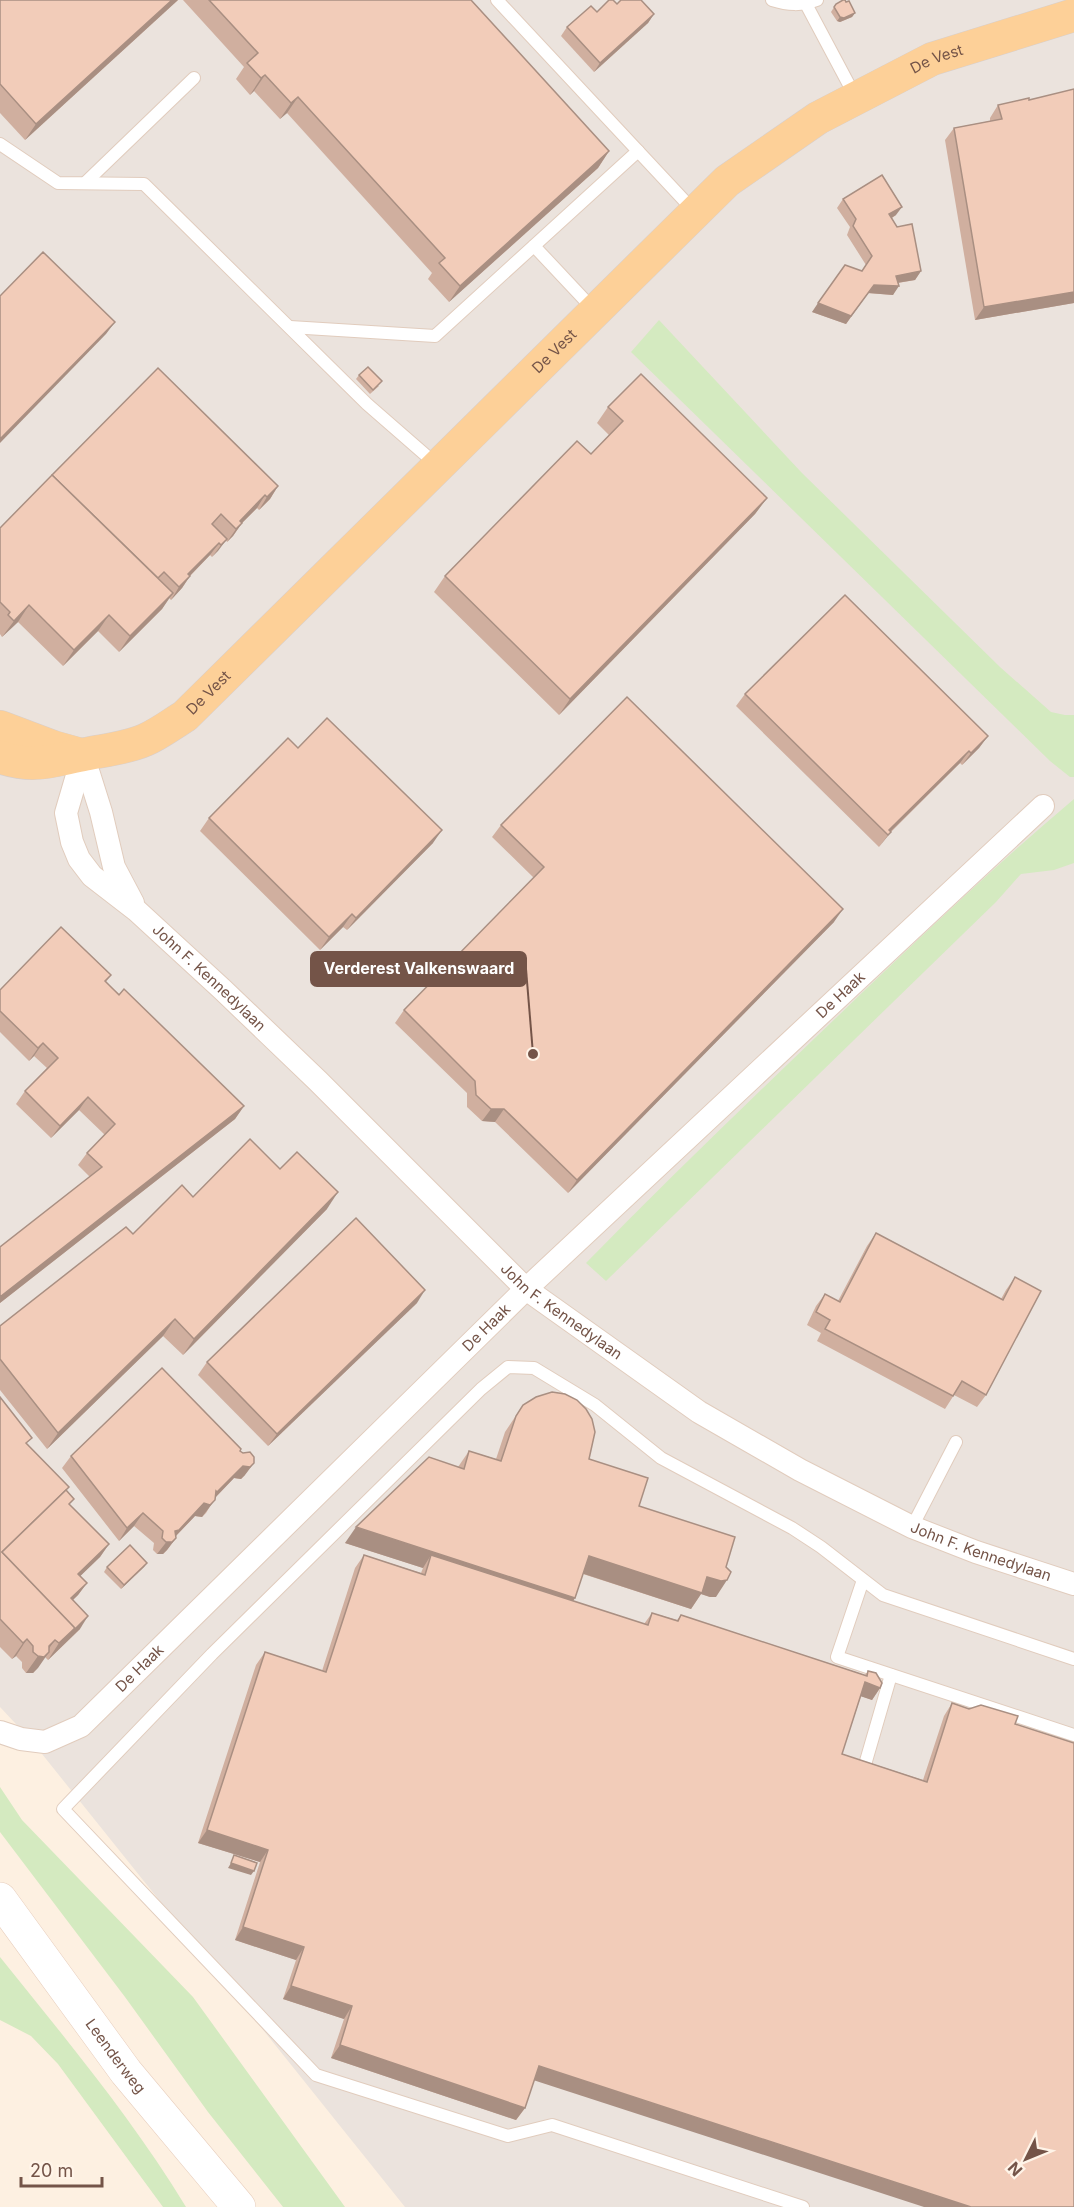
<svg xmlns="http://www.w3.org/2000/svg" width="1074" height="2207" font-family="Inter,sans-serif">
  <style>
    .industrial { fill: #ebe3dd }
    .green { fill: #d4eac0 }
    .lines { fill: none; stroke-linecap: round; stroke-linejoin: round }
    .lane-casing { stroke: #e1ccbd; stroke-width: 14 }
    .street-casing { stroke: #e1ccbd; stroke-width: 24 }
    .secondary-casing { stroke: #e8cebd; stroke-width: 34 }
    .primary-casing { stroke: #d8cfcc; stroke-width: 34 }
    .lane { stroke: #fff; stroke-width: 12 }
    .street { stroke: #fff; stroke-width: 22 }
    .secondary { stroke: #fff; stroke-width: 33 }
    .primary { stroke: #fdd098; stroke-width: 33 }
    .wall { fill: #d0af9f }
    .shaded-wall { fill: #a98f82 }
    .building { fill: #f2ccb9; stroke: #a98f82; stroke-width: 1.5 }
    .labels { text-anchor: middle; stroke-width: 6; stroke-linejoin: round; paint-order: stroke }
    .street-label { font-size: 15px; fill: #745448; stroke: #fff4e8 }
    .leader { fill: none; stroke: #745448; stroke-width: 2 }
    .callout-dot { fill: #745448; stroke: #fff4e8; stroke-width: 2 }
    .callout { fill: #745448; stroke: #745448; stroke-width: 2 }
    .callout-label { font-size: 16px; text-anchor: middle; font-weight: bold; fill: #fff }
  </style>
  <rect width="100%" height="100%" fill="#fdf0e1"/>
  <polygon class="industrial" points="0,0 1074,0 1074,2207 405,2207 30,1739 0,1707"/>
  <g class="green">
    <polygon points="659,320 802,473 1000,667 1051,712 1065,715 1074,715 1074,777 1070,777 1050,761 631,352"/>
    <path d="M1074,799V863L1054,870L1021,874L996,902L606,1281L586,1263C661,1186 739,1111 816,1037C901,956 985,874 1074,799Z"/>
    <polygon points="0,1787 22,1820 193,1997 345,2207 283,2207 208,2112 125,1997 0,1832"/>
    <path d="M0,1957C65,2038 132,2118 186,2207H163L58,2064L31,2036L0,2020Z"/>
  </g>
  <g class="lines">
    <defs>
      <g id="lane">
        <polyline points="497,0 694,211"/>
        <path d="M772,0C788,5 801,6 817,0"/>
        <polyline points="806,4 856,98"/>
        <polyline points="0,144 58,183 144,184 367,404 437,465"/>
        <polyline points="85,183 194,78"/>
        <polyline points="534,246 595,311"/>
        <polyline points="290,327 435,336 638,151"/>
        <polyline points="912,1527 956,1442"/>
        <polyline points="863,1580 837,1657 1074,1735"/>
        <polyline points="864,1768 891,1675"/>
        <polyline points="803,2207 552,2125 508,2136 316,2075 63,1809 212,1654 481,1389 508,1367 534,1368 595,1405 661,1458 792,1528 821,1547 883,1595 1074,1659"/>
      </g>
      <g id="street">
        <path id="s1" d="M83,755L66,813L72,842L79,859L92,876L136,910L223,990L318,1081L526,1289L699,1412L800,1470L912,1527L976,1552L1074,1584"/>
        <polyline points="83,755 101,812 114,867 133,903"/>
        <path id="s2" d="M0,1732L21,1739L45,1742L81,1726L526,1289L1043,806"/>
      </g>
      <g id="secondary">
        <path id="s3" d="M0,1899L126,2072L239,2207"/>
      </g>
      <g id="primary">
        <polyline points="0,727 53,747 78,754"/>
        <path id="s4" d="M0,757C34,769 53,760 86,754C106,750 127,748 145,740C159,734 172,724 185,716L727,181L818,118L932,59L1074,15"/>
      </g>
    </defs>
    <use href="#lane" class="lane-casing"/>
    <use href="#street" class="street-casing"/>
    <use href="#secondary" class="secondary-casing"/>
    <use href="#primary" class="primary-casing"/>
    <use href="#lane" class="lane"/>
    <use href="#street" class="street"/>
    <use href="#secondary" class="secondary"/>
    <use href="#primary" class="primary"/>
  </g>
  <g class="wall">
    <polygon points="0,0 178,0 25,140 0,113"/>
    <polygon points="183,0 471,0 609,151 598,168 449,302 428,279 432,273 287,113 280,119 254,91 250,95 236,79 244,67"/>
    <polygon points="617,4 654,14 648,23 594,72 561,36 567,27 597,12"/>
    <polygon points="836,4 855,13 852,17 840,22 837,21 831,12"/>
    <polygon points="998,105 1074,303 975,320 945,140 954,128 990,121 990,118"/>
    <polygon points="843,199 896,215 892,218 921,271 915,280 898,283 893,295 868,293 846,324 812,312 862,271 866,265 847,235 850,227 837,208"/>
    <polygon points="359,375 379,386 370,394 356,379"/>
    <polygon points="608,407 767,498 755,514 559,715 434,592 445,576 591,454 609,435 597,423"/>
    <polygon points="278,486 270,499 259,510 257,508 242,523 233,536 227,542 226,540 212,557 210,555 190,576 182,588 171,600 169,598 162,609 119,652 98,631 63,666 18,622 2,637 0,634 0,528"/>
    <polygon points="745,694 988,736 979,748 962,765 960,763 891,832 879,847 736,706"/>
    <polygon points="298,748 433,843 347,930 343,927 320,950 200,831 209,818"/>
    <polygon points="501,825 834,922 568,1193 495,1122 482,1121 467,1107 467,1093 395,1023 404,1010 534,878 492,837"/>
    <polygon points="111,975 106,982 244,1106 235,1119 0,1303 0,1247 90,1177 78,1165 87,1153 105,1135 79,1110 51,1138 16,1104 25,1091 47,1068 34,1056 29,1061 0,1032 0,990"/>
    <polygon points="280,1169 327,1209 183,1355 163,1336 47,1449 0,1390 0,1326 133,1234 193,1197"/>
    <polygon points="876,1233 1001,1299 1006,1290 1015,1277 986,1395 977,1407 954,1395 945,1409 817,1341 821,1333 807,1325 816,1306 825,1294 838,1301 867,1246"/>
    <polygon points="417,1303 268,1446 198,1375 207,1362"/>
    <polygon points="0,1397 27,1444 66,1490 70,1505 109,1544 100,1557 80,1576 87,1583 78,1595 73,1600 80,1629 48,1660 45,1657 33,1673 26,1673 22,1668 22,1662 16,1656 12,1659 0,1647"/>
    <polygon points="523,1405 589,1459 639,1506 716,1597 710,1597 701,1594 691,1609 583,1574 575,1598 573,1601 644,1624 652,1613 677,1620 681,1615 865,1675 868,1671 880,1688 872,1700 861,1696 842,1754 923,1780 944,1716 952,1703 969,1709 1018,1716 534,2080 525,2108 516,2120 331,2058 344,2019 283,1999 296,1960 235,1940 260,1862 198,1843 256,1665 265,1652 322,1671 355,1568 364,1555 421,1573 423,1568 345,1543 458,1467 469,1451 496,1459 505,1432"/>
    <polygon points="240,1451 245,1475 241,1479 234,1478 215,1498 206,1513 202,1517 195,1516 176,1536 176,1538 167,1550 163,1554 157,1554 153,1550 154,1543 134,1526 119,1541 62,1468 71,1456"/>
    <polygon points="147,1563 144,1567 121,1589 104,1572 107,1567"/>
  </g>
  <g class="shaded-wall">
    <polygon points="172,0 178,0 25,140 36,124"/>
    <polygon points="855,13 852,17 840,22 837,21 840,17"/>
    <polygon points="654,14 648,23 594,72 600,63"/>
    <polygon points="265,75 254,91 250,95 261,78"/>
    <polygon points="298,97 287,113 280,119 291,103"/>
    <polygon points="609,151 598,168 449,302 460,286"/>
    <polygon points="902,207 896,215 883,223 889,214"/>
    <polygon points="921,271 915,280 890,284 896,276"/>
    <polygon points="874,285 899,286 893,295 868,293 846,324 812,312 818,303"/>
    <polygon points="1074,292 1074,303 975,320 984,307"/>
    <polygon points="115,322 106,334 0,443 0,439"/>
    <polygon points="278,486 270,499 259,510 267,497"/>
    <polygon points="265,495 257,508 236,529 240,521"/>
    <polygon points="767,498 755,514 559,715 570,699"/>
    <polygon points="242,523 233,536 227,542 236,529"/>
    <polygon points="227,539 218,551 212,557 221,545"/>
    <polygon points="219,543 210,555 180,586 188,574"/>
    <polygon points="190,576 182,588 171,600 179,587"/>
    <polygon points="173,593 162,609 119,652 130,636"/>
    <polygon points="29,605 18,622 2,637 14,621"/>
    <polygon points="109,615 98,631 63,666 74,650"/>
    <polygon points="988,736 979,748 962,765 971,753"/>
    <polygon points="969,751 960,763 889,833 891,832 879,847 888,835 889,830"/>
    <polygon points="442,830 433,843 347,930 356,918"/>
    <polygon points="843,909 834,922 568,1193 577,1180"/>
    <polygon points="352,914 343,927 320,950 329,937"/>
    <polygon points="43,1043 34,1056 29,1061 38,1048"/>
    <polygon points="88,1097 79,1110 51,1138 60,1126"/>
    <polygon points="244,1106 235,1119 0,1303 0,1297"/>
    <polygon points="491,1109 504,1109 495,1122 482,1121"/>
    <polygon points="338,1192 327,1209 183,1355 194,1339"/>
    <polygon points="425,1290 417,1303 268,1446 277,1434"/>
    <polygon points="175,1319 163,1336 47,1449 58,1433"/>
    <polygon points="254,1463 245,1475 241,1479 234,1478 209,1504 215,1500 202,1517 195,1516 170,1542 176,1538 167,1550 163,1554 157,1554 175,1531 204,1503 209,1504 217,1492 243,1466"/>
    <polygon points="143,1513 134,1526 119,1541 127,1528"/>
    <polygon points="356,1527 575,1598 564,1614 431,1555 423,1568 345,1543"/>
    <polygon points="109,1544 100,1557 70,1586 78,1574"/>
    <polygon points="589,1556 707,1577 727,1580 716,1597 710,1597 701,1594 691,1609 578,1572"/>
    <polygon points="147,1563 144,1567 121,1589 124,1585"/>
    <polygon points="87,1583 78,1595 62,1610 71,1598"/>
    <polygon points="88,1616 80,1629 48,1660 59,1643"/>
    <polygon points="27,1639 16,1656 12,1659 23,1643"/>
    <polygon points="55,1640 43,1657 49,1652 38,1668 33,1673 26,1673 38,1656"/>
    <polygon points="865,1682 880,1688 872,1700 857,1695"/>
    <polygon points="207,1830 268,1850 260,1862 198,1843"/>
    <polygon points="231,1863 254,1871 251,1875 228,1868"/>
    <polygon points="243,1927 304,1947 296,1960 235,1940"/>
    <polygon points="291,1986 352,2006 344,2019 283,1999"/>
    <polygon points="340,2045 525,2108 516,2120 331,2058"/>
    <polygon points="539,2066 971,2207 924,2207 530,2079"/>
  </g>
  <g class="building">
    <polygon points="0,0 172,0 36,124 0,84"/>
    <polygon points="209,0 471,0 609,151 460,286 439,263 445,258 298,97 291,103 265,75 261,78 247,63 258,53"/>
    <polygon points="609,0 613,0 617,4 621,0 641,0 654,14 600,63 567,27 591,6 597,12"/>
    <polygon points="843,0 845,0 846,2 849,1 855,13 844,18 840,17 834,7 836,4"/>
    <polygon points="1074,89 1074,292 984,307 954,128 1002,119 998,105 1029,98 1029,100"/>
    <polygon points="882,175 902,207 889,214 897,227 912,224 921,271 896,276 899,286 874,285 851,316 818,303 845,265 862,271 872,256 853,226 856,219 843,199"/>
    <polygon points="43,252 115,322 0,439 0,296"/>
    <polygon points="368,367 382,381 373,390 359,375"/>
    <polygon points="158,368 278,486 267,497 265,495 240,521 242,523 236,529 221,514 212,524 227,539 221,545 219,543 188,574 190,576 179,587 164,572 158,578 52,475"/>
    <polygon points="641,374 767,498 570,699 445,576 577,441 591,454 623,421 608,407"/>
    <polygon points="52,475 173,593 130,636 109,615 74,650 29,605 14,621 8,615 10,612 0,602 0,528"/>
    <polygon points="845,595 988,736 971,753 969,751 889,830 891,832 888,835 745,694"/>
    <polygon points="627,697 843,909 577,1180 504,1109 491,1109 476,1095 475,1081 404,1010 544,867 501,825"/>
    <polygon points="327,718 442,830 356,918 352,914 329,937 209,818 288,738 298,748"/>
    <polygon points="61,927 111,975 105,981 119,995 124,989 244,1106 0,1297 0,1247 102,1167 87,1153 115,1124 88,1097 60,1126 25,1091 58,1058 43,1043 38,1048 0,1011 0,990"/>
    <polygon points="250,1139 280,1169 297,1152 338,1192 194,1339 175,1319 58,1433 0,1359 0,1326 126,1227 133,1234 182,1185 193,1197"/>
    <polygon points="356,1218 425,1290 277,1434 207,1362"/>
    <polygon points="876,1233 1003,1300 1015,1277 1041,1291 986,1395 962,1381 953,1396 825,1329 830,1320 816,1312 825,1294 840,1302"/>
    <polygon points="162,1368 241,1449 240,1451 243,1453 250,1452 254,1457 254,1463 250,1467 243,1466 217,1492 216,1491 215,1500 210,1505 204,1503 179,1530 175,1531 176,1538 172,1542 166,1542 162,1538 163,1531 143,1513 127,1528 71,1456"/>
    <polygon points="552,1392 565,1394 577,1400 586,1409 592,1419 595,1432 589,1459 648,1478 639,1506 735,1537 726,1567 731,1572 727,1580 721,1581 707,1577 702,1593 589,1556 575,1598 356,1527 429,1457 464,1469 469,1451 501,1461 516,1416 523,1405 536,1397"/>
    <polygon points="0,1397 32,1438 26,1443 69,1487 2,1552 75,1628 59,1643 55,1640 49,1646 49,1652 44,1657 38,1656 33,1652 33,1646 27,1639 23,1643 0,1619"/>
    <polygon points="66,1490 74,1499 69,1504 109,1544 78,1574 87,1583 71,1598 88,1616 72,1632 75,1628 2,1552"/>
    <polygon points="130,1545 147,1563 124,1585 107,1567"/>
    <polygon points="364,1555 425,1575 431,1555 648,1625 652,1613 678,1621 681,1615 867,1676 868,1671 876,1673 882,1683 880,1688 865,1682 842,1754 927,1782 952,1703 969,1709 981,1705 1018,1716 1015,1724 1074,1743 1074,2207 971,2207 539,2066 525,2108 340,2045 352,2006 291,1986 304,1947 243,1927 268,1850 207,1830 265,1652 326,1672"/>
    <polygon points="234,1855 257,1863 254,1871 231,1863"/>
  </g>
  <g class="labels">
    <g class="street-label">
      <text dy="5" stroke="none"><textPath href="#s4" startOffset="1200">De Vest</textPath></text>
      <text dy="5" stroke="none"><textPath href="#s4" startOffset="714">De Vest</textPath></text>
      <text dy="5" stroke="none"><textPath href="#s4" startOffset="228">De Vest</textPath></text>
      <text dy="5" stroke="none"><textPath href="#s1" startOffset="285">John F. Kennedylaan</textPath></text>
      <text dy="5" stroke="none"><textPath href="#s2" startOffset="1140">De Haak</textPath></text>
      <text dy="5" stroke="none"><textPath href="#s1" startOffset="771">John F. Kennedylaan</textPath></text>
      <text dy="5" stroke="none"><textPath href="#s2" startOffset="654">De Haak</textPath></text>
      <text dy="5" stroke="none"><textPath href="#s1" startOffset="1257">John F. Kennedylaan</textPath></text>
      <text dy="5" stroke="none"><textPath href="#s2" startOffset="168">De Haak</textPath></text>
      <text dy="5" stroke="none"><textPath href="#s3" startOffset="195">Leenderweg</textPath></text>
    </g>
  </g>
  <path class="leader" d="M533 1054L526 969"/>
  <circle class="callout-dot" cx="533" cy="1054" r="6"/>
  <rect class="callout" x="311" y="952" width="215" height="34" rx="6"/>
  <g class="callout-label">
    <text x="419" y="974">Verderest Valkenswaard</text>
  </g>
  <g transform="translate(1026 2159) rotate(227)" stroke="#fff4e8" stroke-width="4.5" paint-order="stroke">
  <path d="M0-4.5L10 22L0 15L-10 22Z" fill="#745448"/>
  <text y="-9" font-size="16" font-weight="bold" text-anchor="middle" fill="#745448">N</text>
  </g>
  <path d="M21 2177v9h81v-9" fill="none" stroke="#745448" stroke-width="3"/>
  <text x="30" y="2177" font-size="18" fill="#745448" stroke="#fff4e8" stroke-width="4.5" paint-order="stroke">20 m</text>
</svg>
